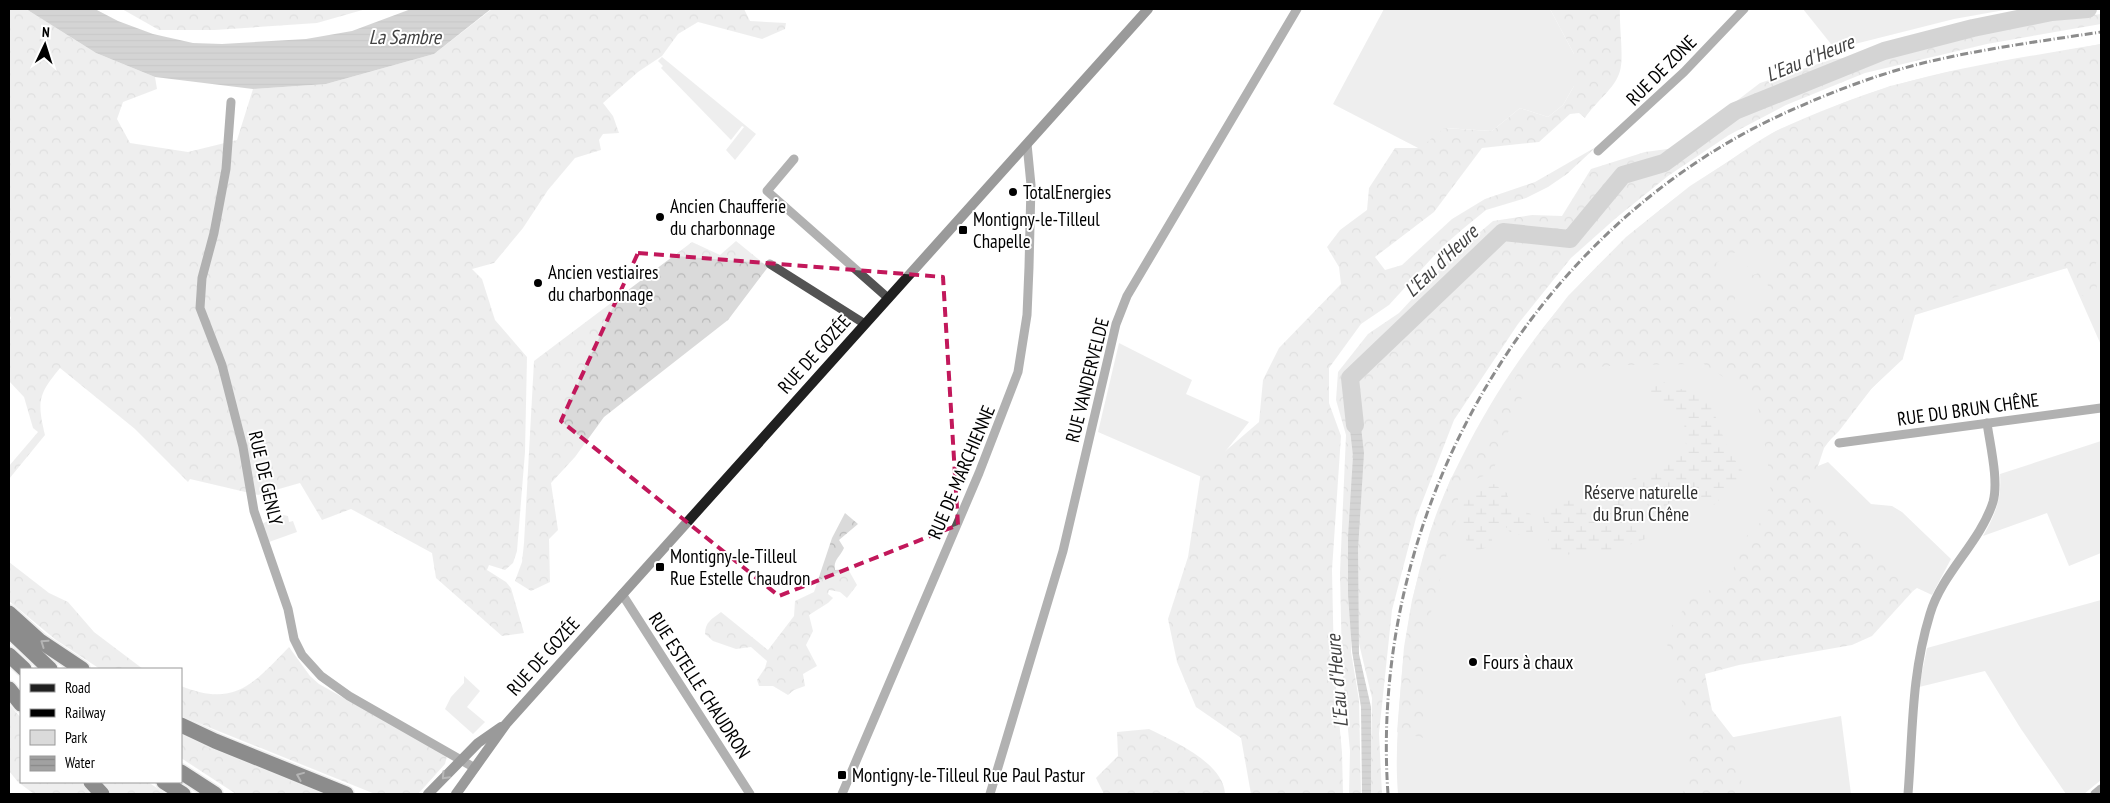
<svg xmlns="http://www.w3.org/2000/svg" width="2110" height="803" font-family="'PT Sans Narrow',sans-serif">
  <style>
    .green { fill: #dadada }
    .forest { fill: url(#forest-crowns); fill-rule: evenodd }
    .wetland { fill: url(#wetland-marsh) }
    .water { fill: url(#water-rules) }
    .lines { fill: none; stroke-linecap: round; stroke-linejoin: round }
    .river { stroke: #a1a1a1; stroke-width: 18 }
    .motorway-casing { stroke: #dbdbdb; stroke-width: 18 }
    .minor { stroke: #535353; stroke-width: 9 }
    .secondary { stroke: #202020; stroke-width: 10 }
    .motorway { stroke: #000; stroke-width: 15 }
    .rail { stroke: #000; stroke-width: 3; stroke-dasharray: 8 2.5 1 2.5; stroke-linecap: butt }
    .oneway { stroke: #595959 }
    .oneway2 { stroke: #636363 }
    .marked { fill: none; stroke: #c2185b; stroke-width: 4; stroke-dasharray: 10 6; stroke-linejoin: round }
    .poi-dot { fill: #000; stroke: #fff; stroke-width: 2 }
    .labels { text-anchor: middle; stroke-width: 4; stroke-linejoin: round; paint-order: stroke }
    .street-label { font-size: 19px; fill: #000; stroke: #fff }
    .poi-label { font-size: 19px; fill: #000; stroke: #fff; text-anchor: start }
    .park-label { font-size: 19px; fill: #313131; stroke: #fff }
    .water-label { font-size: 20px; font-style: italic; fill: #424242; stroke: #fff }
  </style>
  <defs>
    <pattern id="forest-crowns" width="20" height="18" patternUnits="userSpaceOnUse" patternTransform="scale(1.25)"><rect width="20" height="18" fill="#dadada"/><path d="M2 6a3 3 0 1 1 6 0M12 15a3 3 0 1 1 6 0" fill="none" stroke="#b9b9b9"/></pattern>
    <pattern id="wetland-marsh" width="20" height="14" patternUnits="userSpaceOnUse" patternTransform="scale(1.25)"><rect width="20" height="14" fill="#dadada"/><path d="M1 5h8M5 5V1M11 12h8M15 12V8" fill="none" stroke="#b9b9b9"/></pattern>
    <pattern id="water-rules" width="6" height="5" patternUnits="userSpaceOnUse" patternTransform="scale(1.25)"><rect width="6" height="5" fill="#a1a1a1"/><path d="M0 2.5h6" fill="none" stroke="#898989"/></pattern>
  </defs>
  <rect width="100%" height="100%" fill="#fff"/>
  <g class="green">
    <polygon points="1384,9 1550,9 1574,54 1574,86 1563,105 1548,117 1520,108 1492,131 1445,128 1420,149 1333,104"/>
    <polygon points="1803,9 2010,9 1954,19 1835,49"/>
    <path d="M2101,44V345L2067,268L1915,315L1903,358L1871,389L1838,429L1824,448L1818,466L1828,462L1871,504L1892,506L1902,512L1951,559L1932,595L1917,588L1913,591L1910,589L1702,673L1709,734L1734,737L1841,716L1851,794H1398C1395,757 1398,722 1401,685C1405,633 1414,583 1430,533C1439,502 1454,472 1469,443C1527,332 1611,237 1717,169C1737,156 1758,140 1780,129C1816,113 1854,97 1893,86C1961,66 2032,56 2101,44Z"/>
    <polygon points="662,57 756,134 735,160 726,150 744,127 742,126 731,140 661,68 663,66 658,61"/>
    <polygon points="1119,343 1192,380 1186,394 1249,422 1204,478 1098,432"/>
    <path d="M2101,441V553L2069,566L2047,513L1983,536C1995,515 2002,499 2000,474Z"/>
    <polygon points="283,515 288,516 289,522 293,521 297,532 269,542 261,524"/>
    <polygon points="2101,600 2101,780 2084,794 2066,794 2021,729 1985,671 1919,687 1927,648"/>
    <polygon points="464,676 480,691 467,707 485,722 473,734 445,709 451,697 464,683"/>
  </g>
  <g class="forest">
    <path d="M9,9H26L96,53L155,77L157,89L123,102L117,119L130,143L188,152L237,140L253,89L326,84L434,54L492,9H744L750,21L786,23L785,29L762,39L698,22L678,34L662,56L638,72L603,103L613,116L619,133L603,134L599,140L601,150L575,158L548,190L523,228L494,263L472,269L482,279L495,320L527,357L525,452L517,551L513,563L505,570L489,565L487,570L506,582L511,588L524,633L502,636L436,578L432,553L351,509L322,520L300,483L258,495L190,479L188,482L135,429L60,368C38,395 37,401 45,435L9,479V466L38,432L33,428L24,397L9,381V321L11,318L9,314Z"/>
    <polygon points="122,9 366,9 317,23 215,30 159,30"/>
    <path d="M1550,9H1620C1619,25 1624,57 1620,71C1615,89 1595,102 1585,118L1579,113L1570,114L1539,142L1482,148L1434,212L1375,257L1385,270L1402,265L1452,219L1485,199L1535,182L1596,147L1567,174L1548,187L1526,198L1486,210L1464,228L1442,247L1389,305L1361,324L1329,368V403L1341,436L1332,570L1334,666L1342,752L1343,794H1251L1241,738L1196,707L1177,662L1168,619L1188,557L1201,472L1259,422L1263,380L1279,348L1341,284L1339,267L1327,247L1340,230L1367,210L1369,188L1395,148H1420L1444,128L1492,131L1520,108L1548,117L1563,105L1574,86V54Z"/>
    <polygon points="2101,14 2101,24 1987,44 1865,73 1786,105 1729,135 1668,176 1616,218 1571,258 1518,324 1454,420 1416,518 1392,610 1379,733 1382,794 1370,794 1372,698 1351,610 1351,652 1359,700 1361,794 1349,794 1350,751 1342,665 1340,573 1346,435 1336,400 1338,372 1368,334 1399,313 1453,255 1493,221 1532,215 1562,216 1591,169 1645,152 1675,148 1760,83 1833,59 1897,54 2024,24"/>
    <path d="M2101,44V260L2096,263L2097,297L2082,296L2068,268L2051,270L1939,302L1904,318L1901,335L1903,359L1872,388L1839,431L1822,448L1817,468L1802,490L1913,591L1872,636L1852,645L1739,665L1705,674L1712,710L1733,737L1744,794H1682L1690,778L1688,724L1665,636L1692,597L1713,589L1730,576L1737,560L1739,543C1750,533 1763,523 1769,508C1776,493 1760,421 1757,400L1704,364L1622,365L1532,372L1492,473L1459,485L1457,516L1427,627L1424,738L1397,732L1404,647L1412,600L1430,532L1451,478L1478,451L1535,339L1568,296L1626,237L1690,186L1776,131L1843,103L1890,86L1948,72ZM1756,241L1771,251L1774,267L1753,275L1747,266L1745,281L1767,280L1769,294L1749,314L1729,319L1737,291L1716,263Z"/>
    <polygon points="736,241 768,267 728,320 604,417 575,457 551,483 558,530 549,539 550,582 531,591 515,581 522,562 524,543 534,361 692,242 720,255"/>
    <path d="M845,513L858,524L839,540L844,548C840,557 833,560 835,570L848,569L857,585L847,598L840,592L829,590L828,594L833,598L828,603L809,615L813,631L806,645L817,666L803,674L805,686L794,690L788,695L773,686H759L757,680L765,668L767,661L751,647L736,649L713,641L705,634C705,622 712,619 721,612L768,650L794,616L795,601L814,592L832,538Z"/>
    <polygon points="9,562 49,593 68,602 94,632 143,669 100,669 56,640 9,601"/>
    <path d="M289,647L310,676L319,684L447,756L445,764L418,794H375L181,716V686C235,708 254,683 289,647Z"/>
    <polygon points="9,704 21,718 21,782 81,782 93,794 34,794 18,782 9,771"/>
    <path d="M1149,729C1173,741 1224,763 1225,794H1104L1096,778L1118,756L1117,732Z"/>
    <polygon points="181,731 332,794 236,794 181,758"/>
    <polygon points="99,782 148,782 166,794 111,794"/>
  </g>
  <g class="wetland">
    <polygon points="1659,379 1676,390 1696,387 1711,405 1728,449 1743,472 1739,480 1714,505 1686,492 1653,514 1632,479 1665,466 1686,446 1684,422 1659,405 1646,388"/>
    <path d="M1494,484L1507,493L1510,505L1531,514L1533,532L1513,536L1506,527L1508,521L1503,517L1492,534V546L1472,552C1460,530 1460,521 1465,496Z"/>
    <polygon points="1629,489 1639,507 1648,538 1610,552 1590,549 1559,557 1550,548 1542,513 1570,500 1592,512 1608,508"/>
  </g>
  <g class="water">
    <polygon points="26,9 95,9 118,21 153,34 193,43 222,44 306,39 352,31 411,9 491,9 434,54 326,84 253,89 155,77 96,53"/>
    <polygon points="1358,401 1364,453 1358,549 1359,654 1371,707 1371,794 1362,794 1361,707 1352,651 1348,594 1348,537 1353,456 1347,403"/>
  </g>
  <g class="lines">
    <polyline class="river" points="1355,425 1350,378 1503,232 1570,239 1623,175 1664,163 1735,111 1884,51 1973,28 2052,12 2088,9"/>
    <defs>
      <g id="motorway">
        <polyline points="9,613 40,641 82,669"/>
        <polyline points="9,630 50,669"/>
        <polyline points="9,655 24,669"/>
        <polyline points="9,689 21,704"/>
        <polyline points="181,725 215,741 346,794"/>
        <polyline points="181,772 215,794"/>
        <polyline points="91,782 102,794"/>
        <polyline points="164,782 183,794"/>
      </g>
    </defs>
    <use href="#motorway" class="motorway-casing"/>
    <g class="minor">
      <polyline points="231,102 226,169 214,233 202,278 200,308 222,365 243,447 254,511 288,609 294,639 302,655 321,676 349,696 475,768"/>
      <polyline points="1598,151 1684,72 1744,9"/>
      <polyline points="794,159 767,191 888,298"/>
      <polyline points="770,264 865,324"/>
      <polyline points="1839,443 2101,408"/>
      <polyline points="622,594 750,794"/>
      <polyline points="842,794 979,473 1018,372 1027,315 1029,267 1031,185 1027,144"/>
      <polyline points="990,794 1063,551 1116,324 1127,296 1297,9"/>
      <path d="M1908,794C1913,731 1911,676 1930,614C1942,573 1980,543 1993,502C1999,481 1990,445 1987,423"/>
      <polyline points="2095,794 2101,789"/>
    </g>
    <g class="secondary">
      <polyline points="428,794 478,743 501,727"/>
      <polyline points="456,794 506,724 1148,9"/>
    </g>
    <use href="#motorway" class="motorway"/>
    <path class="rail" d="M1388,794C1368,515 1528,230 1785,113C1829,93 1875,75 1923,63C1981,49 2042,41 2101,32"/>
  </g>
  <defs><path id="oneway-chevron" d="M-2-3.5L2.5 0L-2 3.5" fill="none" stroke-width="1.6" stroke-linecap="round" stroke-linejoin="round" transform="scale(1.25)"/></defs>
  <g class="oneway">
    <use href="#oneway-chevron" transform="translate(44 643) rotate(-145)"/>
    <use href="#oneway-chevron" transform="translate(300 776) rotate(-158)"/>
  </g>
  <use class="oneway2" href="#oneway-chevron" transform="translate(445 776) rotate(133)"/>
  <path d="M0 0H2110V803H0ZM638,253L943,277L958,525L779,596L561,421Z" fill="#fff" fill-opacity=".55" fill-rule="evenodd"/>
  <path class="marked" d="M638,253L943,277L958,525L779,596L561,421Z"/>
  <g class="poi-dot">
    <circle cx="1013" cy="192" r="5"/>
    <circle cx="660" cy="217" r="5"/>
    <rect x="958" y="225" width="10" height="10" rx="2.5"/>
    <circle cx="538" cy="283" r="5"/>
    <rect x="655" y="562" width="10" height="10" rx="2.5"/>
    <circle cx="1473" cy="662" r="5"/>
    <rect x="837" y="770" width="10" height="10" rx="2.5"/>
  </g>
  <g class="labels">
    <g class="street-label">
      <text transform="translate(1661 70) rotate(-45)" y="7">RUE DE ZONE</text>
      <text transform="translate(814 354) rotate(-48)" y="7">RUE DE GOZÉE</text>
      <text transform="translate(1087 380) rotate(-76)" y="7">RUE VANDERVELDE</text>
      <text transform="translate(1968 409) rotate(-8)" y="7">RUE DU BRUN CHÊNE</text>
      <text transform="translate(961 472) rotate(-67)" y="7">RUE DE MARCHIENNE</text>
      <text transform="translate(266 478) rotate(77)" y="7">RUE DE GENLY</text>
      <text transform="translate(543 656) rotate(-48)" y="7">RUE DE GOZÉE</text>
      <text transform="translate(700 685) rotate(57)" y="7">RUE ESTELLE CHAUDRON</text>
    </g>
    <g class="poi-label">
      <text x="1023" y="199">TotalEnergies</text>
      <text x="670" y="213">Ancien Chaufferie<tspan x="670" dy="22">du charbonnage</tspan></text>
      <text x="973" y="226">Montigny-le-Tilleul<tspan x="973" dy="22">Chapelle</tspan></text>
      <text x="548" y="279">Ancien vestiaires<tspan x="548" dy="22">du charbonnage</tspan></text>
      <text x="670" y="563">Montigny-le-Tilleul<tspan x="670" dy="22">Rue Estelle Chaudron</tspan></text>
      <text x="1483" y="669">Fours à chaux</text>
      <text x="852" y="782">Montigny-le-Tilleul Rue Paul Pastur</text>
    </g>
    <g class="park-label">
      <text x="1641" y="499">Réserve naturelle<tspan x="1641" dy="22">du Brun Chêne</tspan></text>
    </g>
    <g class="water-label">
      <text x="405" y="44">La Sambre</text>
      <text transform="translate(1810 58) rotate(-22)" y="7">L'Eau d'Heure</text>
      <text transform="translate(1441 261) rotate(-44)" y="7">L'Eau d'Heure</text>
      <text transform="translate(1337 681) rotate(-95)" y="7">L'Eau d'Heure</text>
    </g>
  </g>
  <rect width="2110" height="803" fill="none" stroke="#000000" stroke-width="20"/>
  <rect x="20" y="668" width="162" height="115" fill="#ffffff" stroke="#999999"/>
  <rect x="30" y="684" width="25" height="8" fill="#202020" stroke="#999999"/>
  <text x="65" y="693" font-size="15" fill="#000000">Road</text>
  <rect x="30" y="709" width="25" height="8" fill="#000000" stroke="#999999"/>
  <text x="65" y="718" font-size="15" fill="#000000">Railway</text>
  <rect x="30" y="730" width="25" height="15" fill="#dadada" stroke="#999999"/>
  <text x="65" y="743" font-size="15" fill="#000000">Park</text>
  <rect x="30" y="756" width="25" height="15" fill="url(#water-rules)" stroke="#999999"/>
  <text x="65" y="768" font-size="15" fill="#000000">Water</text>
  <g transform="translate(45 45) rotate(4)" stroke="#ffffff" stroke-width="4" paint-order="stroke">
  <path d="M0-4L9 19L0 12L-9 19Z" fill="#000000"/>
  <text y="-8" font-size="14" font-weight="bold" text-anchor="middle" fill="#000000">N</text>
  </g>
</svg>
